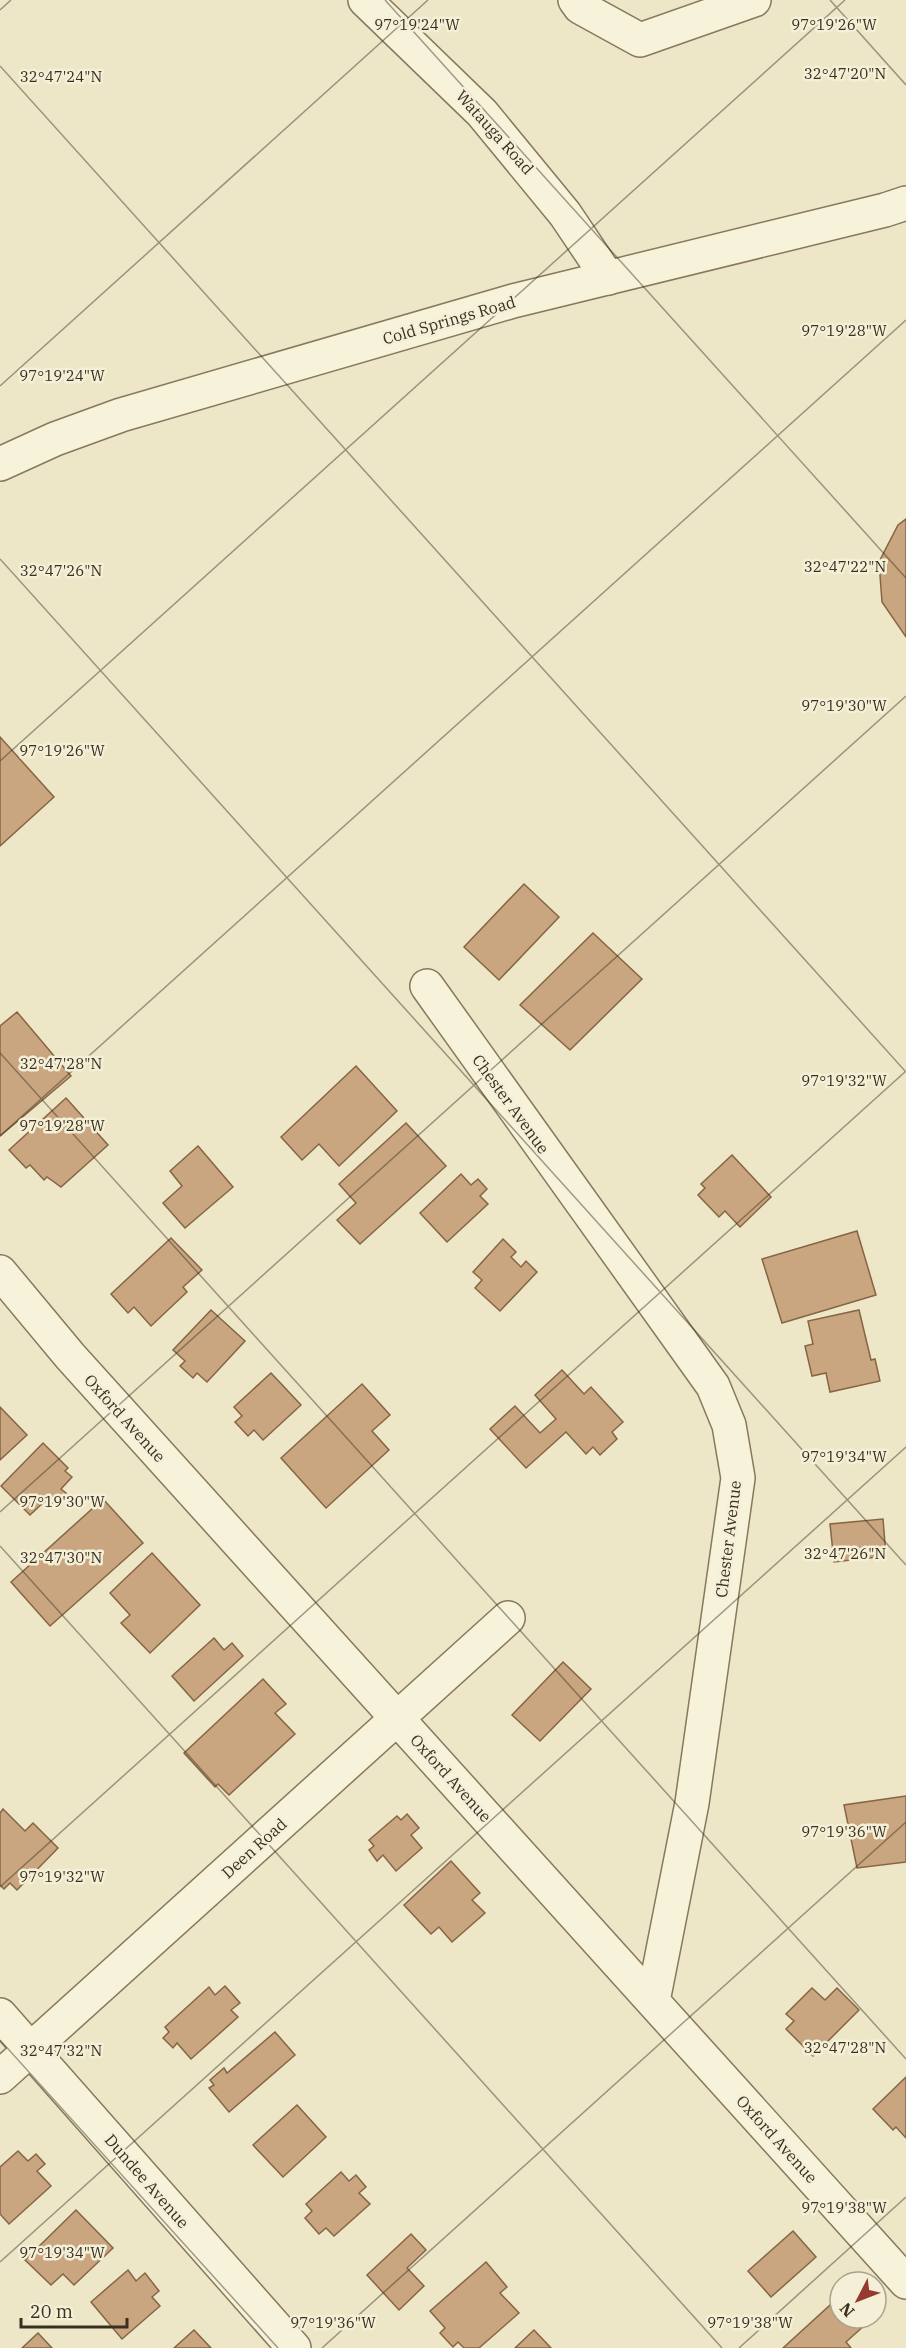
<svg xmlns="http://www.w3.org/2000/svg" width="906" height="2348" font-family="'IBM Plex Serif',serif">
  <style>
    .building { fill: #c9a67f; stroke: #866544; stroke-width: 1.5 }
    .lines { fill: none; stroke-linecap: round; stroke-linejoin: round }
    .minor-casing { stroke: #88785d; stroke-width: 36 }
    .minor { stroke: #f7f2da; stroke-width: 33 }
    .ticks { fill: none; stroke: #382f20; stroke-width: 1.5; stroke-opacity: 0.45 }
    .labels { text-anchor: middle; stroke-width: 5; stroke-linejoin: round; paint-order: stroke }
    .street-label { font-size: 16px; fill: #382f20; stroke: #f4efd6 }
    .ticks-label { font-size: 15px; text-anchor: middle; fill: #382f20; stroke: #f4efd6; stroke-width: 5; stroke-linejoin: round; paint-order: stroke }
  </style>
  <rect width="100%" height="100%" fill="#ede6c7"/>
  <g class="building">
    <polygon points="906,519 906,637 882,602 879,562 898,525"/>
    <polygon points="0,737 54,797 0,846"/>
    <polygon points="524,884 559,917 499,980 464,947"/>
    <polygon points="593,933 642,979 570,1050 520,1005"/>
    <polygon points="17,1012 71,1076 0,1136 0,1026"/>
    <polygon points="356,1066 397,1111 339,1166 319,1144 302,1160 281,1137"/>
    <polygon points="66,1098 108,1145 61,1187 47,1177 44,1180 30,1165 26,1168 9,1150"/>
    <polygon points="406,1123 446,1166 360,1244 337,1220 356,1203 339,1184"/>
    <polygon points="198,1146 233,1187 185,1228 163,1203 182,1186 170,1171"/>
    <polygon points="732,1155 771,1197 740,1227 725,1211 719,1217 698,1195 705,1188 701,1184"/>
    <polygon points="461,1174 471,1185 478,1179 487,1189 480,1196 488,1204 447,1242 420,1213"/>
    <polygon points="857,1231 876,1295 782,1323 762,1259"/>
    <polygon points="171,1238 202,1270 183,1287 187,1292 151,1326 134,1307 128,1313 111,1294"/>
    <polygon points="503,1239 516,1252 511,1257 521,1267 526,1261 537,1272 500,1311 475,1288 482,1280 473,1272"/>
    <polygon points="211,1310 245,1341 207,1382 197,1373 193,1378 180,1366 185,1361 173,1350"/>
    <polygon points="859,1310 871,1360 875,1359 880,1381 830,1392 826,1373 812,1376 805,1346 813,1344 808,1321"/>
    <polygon points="562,1370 584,1394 591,1387 623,1422 612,1432 617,1439 600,1455 593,1447 586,1454 566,1432 526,1468 490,1429 515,1406 540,1433 556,1419 535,1395"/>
    <polygon points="271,1373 301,1405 263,1440 254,1430 248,1436 235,1422 242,1416 234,1407"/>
    <polygon points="362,1384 390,1415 372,1431 389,1450 326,1508 281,1458"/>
    <polygon points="0,1407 27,1435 0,1460"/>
    <polygon points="43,1443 68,1468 65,1471 72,1477 61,1489 66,1493 52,1507 45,1501 30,1515 1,1486"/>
    <polygon points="103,1499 143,1543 50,1626 11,1582"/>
    <polygon points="883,1519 886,1556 834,1562 830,1524"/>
    <polygon points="152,1553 200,1605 150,1653 121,1623 130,1615 110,1593"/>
    <polygon points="214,1638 224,1650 232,1643 243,1656 194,1701 172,1676"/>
    <polygon points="563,1662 591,1689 540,1741 512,1715"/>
    <polygon points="263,1679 286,1704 275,1713 295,1734 229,1795 218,1784 215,1787 184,1753"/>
    <polygon points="906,1796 906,1862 857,1868 844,1805"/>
    <polygon points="3,1809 25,1831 33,1823 58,1848 17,1890 10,1883 4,1889 0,1885 0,1813"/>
    <polygon points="407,1814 419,1828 411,1835 422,1848 396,1871 383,1855 377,1861 369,1850 374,1846 369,1840 397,1816 401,1820"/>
    <polygon points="451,1861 480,1893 472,1900 485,1913 452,1942 439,1927 431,1934 404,1905"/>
    <polygon points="225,1986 240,2003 231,2010 238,2017 191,2059 177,2043 173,2048 163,2038 169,2032 165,2027 209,1987 215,1995"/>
    <polygon points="812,1988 825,2000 837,1988 859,2010 813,2056 786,2029 794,2021 786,2014"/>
    <polygon points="275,2032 295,2055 229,2112 209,2088 214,2085 210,2080 224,2068 227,2073"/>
    <polygon points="906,2077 906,2138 896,2127 893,2130 873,2109"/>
    <polygon points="297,2105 326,2137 283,2177 253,2145"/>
    <polygon points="18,2151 28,2161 36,2154 45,2164 37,2171 51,2186 9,2224 0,2214 0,2167"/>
    <polygon points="341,2172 349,2181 356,2175 366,2187 359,2193 370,2204 334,2236 326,2228 319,2234 305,2218 312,2211 306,2204"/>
    <polygon points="76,2210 113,2248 74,2285 63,2274 51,2285 25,2260"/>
    <polygon points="793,2231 816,2257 771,2297 748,2271"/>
    <polygon points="411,2234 426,2250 407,2268 424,2286 399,2310 367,2275"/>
    <polygon points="486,2262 507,2287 500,2293 519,2313 479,2348 464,2348 458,2342 453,2347 440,2333 445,2328 430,2311"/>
    <polygon points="128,2270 136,2281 145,2273 159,2291 152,2297 160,2306 122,2339 91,2302"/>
    <polygon points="840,2296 840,2318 860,2318 866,2324 846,2342 851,2348 783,2348"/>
    <polygon points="194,2330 211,2348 174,2348"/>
    <polygon points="534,2330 551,2348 515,2348"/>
    <polygon points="38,2333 52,2348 22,2348"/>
  </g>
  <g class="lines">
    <defs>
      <g id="minor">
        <polyline points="365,0 482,113 565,214 608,278"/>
        <polyline points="575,0 580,7 640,40 754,0"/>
        <polyline points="0,464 55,439 121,415 513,301 885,210 906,203"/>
        <polyline points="427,986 713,1386 729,1425 738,1478 692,1803 653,2001"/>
        <polyline points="0,1272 70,1356 906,2282"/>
        <polyline points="0,2015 294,2348"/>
        <polyline points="0,2077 508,1618"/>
      </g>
    </defs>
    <use href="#minor" class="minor-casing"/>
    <use href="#minor" class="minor"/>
  </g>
  <path class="ticks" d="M385,0L906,578M830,0L906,85M0,10L11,0M0,66L906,1072M0,386L428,0M0,559L906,1565M0,761L845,0M0,1053L906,2059M0,1136L906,320M0,1512L906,696M0,1546L722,2348M0,1887L906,1071M0,2040L278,2348M0,2262L906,1447M322,2348L906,1822M739,2348L906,2197"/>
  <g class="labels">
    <g class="street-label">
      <text transform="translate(495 132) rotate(48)" y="6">Watauga Road</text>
      <text transform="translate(449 320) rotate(-16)" y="6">Cold Springs Road</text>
      <text transform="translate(511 1104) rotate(54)" y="6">Chester Avenue</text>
      <text transform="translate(125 1418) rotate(48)" y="6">Oxford Avenue</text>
      <text transform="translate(728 1539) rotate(-83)" y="6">Chester Avenue</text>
      <text transform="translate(451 1778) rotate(48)" y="6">Oxford Avenue</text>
      <text transform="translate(254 1848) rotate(-42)" y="6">Deen Road</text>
      <text transform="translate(777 2139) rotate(48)" y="6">Oxford Avenue</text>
      <text transform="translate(147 2181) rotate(49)" y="6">Dundee Avenue</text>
    </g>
  </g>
  <g class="ticks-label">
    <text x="417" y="30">97°19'24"W</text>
    <text x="834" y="30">97°19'26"W</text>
    <text x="845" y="79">32°47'20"N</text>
    <text x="61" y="82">32°47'24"N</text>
    <text x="844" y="336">97°19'28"W</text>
    <text x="62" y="381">97°19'24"W</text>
    <text x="845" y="572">32°47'22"N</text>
    <text x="61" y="576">32°47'26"N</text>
    <text x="844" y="711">97°19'30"W</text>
    <text x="62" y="756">97°19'26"W</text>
    <text x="61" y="1069">32°47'28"N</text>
    <text x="844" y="1086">97°19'32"W</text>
    <text x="62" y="1131">97°19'28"W</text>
    <text x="844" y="1462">97°19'34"W</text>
    <text x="62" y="1507">97°19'30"W</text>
    <text x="845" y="1559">32°47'26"N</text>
    <text x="61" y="1563">32°47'30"N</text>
    <text x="844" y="1837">97°19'36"W</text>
    <text x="62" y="1882">97°19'32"W</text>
    <text x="845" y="2053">32°47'28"N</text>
    <text x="61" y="2056">32°47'32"N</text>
    <text x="844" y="2213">97°19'38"W</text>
    <text x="62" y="2258">97°19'34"W</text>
    <text x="333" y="2328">97°19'36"W</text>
    <text x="750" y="2328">97°19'38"W</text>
  </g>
  <g transform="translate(858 2300) rotate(228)"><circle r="28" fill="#f4efd6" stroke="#a9a28d" stroke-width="1.5"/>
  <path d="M0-4.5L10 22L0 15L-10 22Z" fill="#943a30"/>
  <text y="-9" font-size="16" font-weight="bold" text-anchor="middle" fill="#382f20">N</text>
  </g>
  <path d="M21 2318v9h106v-9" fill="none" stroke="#382f20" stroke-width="3"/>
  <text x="30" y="2318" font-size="18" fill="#382f20" stroke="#f4efd6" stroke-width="4.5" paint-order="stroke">20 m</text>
</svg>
